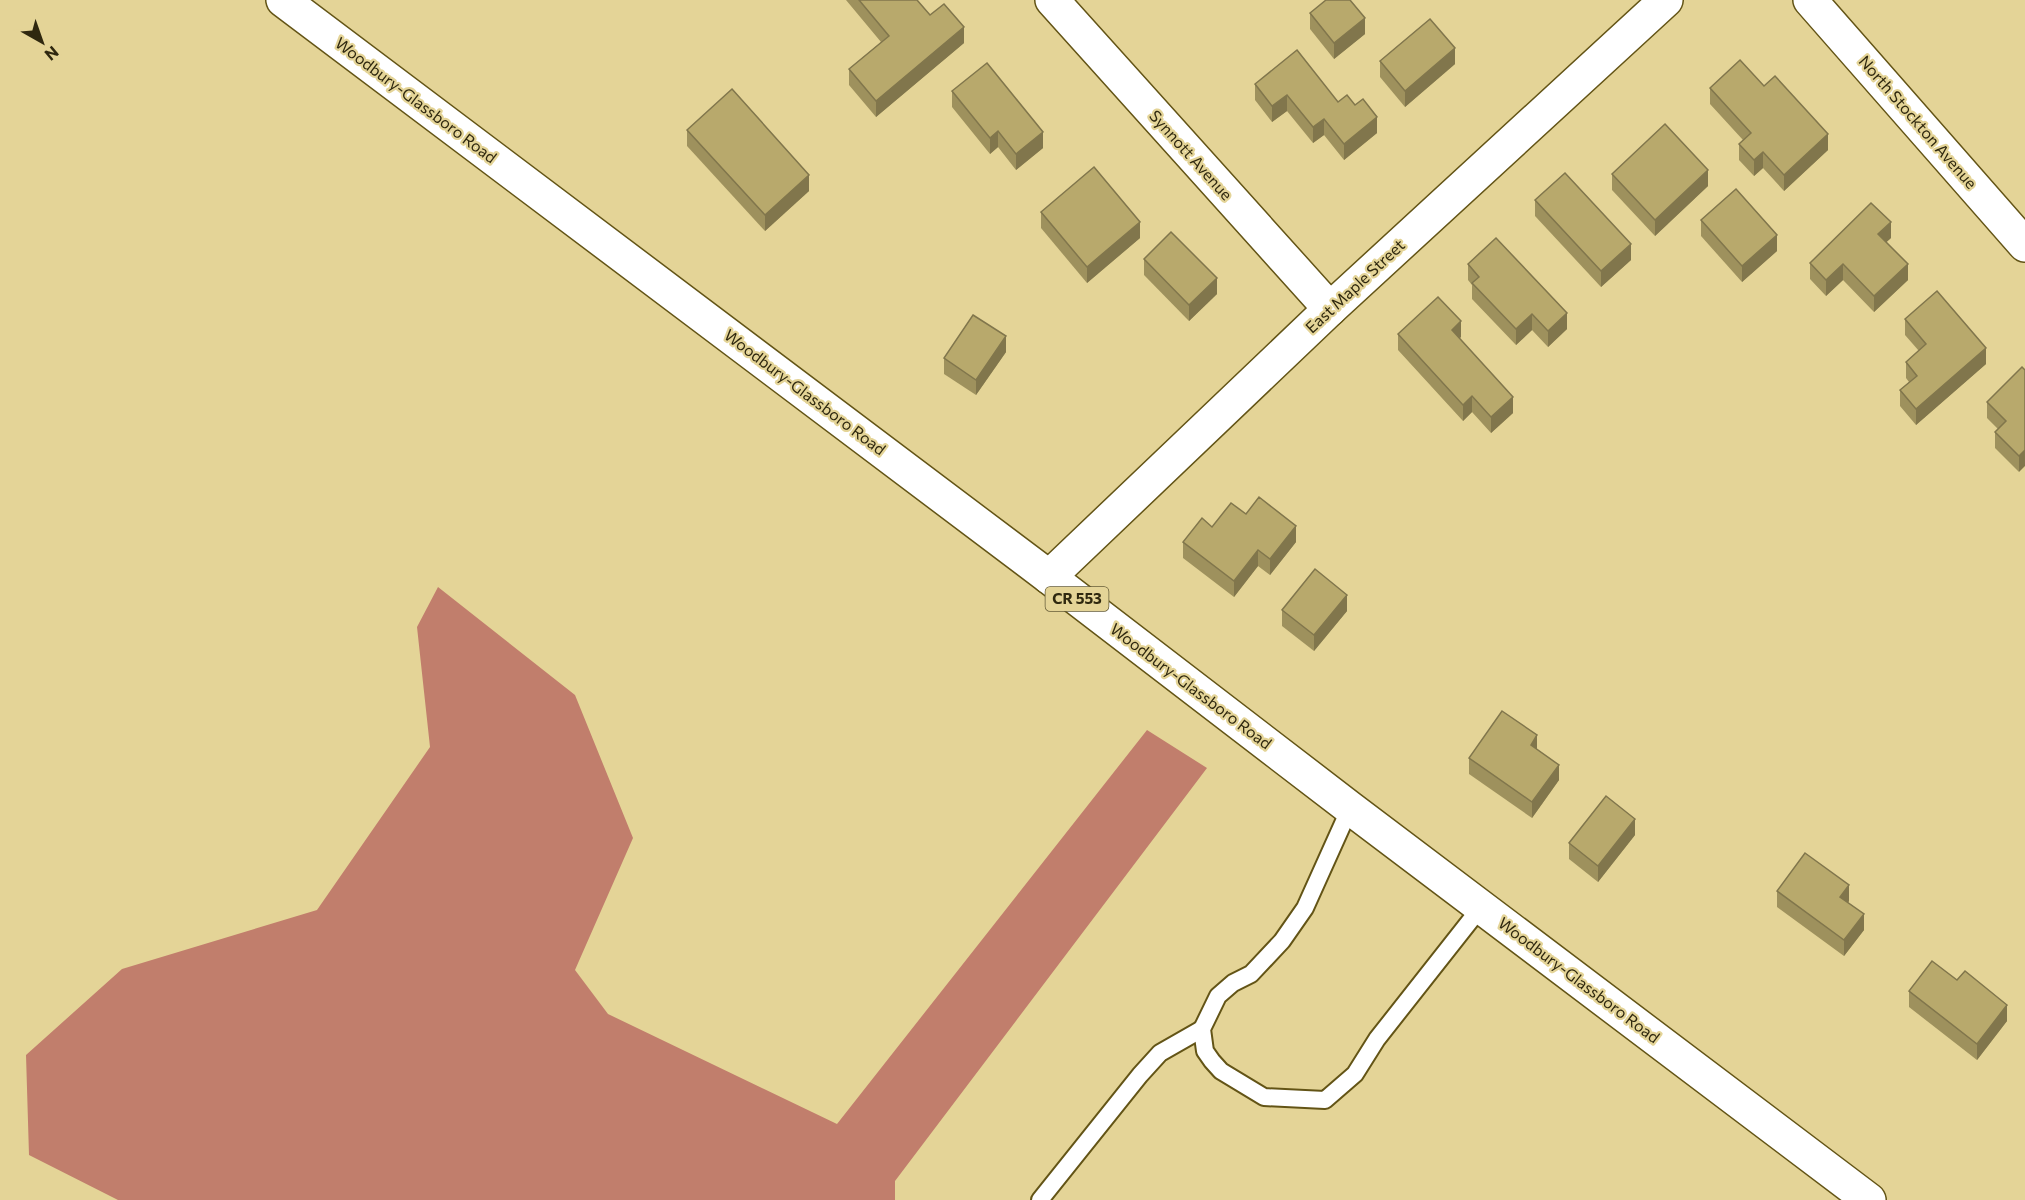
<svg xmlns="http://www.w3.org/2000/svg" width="2025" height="1200" font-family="Commissioner,sans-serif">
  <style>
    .forest { fill: #c17e6c }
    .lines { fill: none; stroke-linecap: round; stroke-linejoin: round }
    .service-casing { stroke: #635416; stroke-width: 20 }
    .minor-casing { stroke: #635416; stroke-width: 36 }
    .tertiary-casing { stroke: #635416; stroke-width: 36 }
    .primary-casing { stroke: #635416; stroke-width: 36 }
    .service { stroke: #fff; stroke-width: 16 }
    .minor { stroke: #fff; stroke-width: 33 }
    .tertiary { stroke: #fff; stroke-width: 33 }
    .primary { stroke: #fff; stroke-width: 33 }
    .wall { fill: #9e915d }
    .shaded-wall { fill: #81764c }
    .building { fill: #b8a96c; stroke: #81764c; stroke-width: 1.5 }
    .labels { text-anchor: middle; stroke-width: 4.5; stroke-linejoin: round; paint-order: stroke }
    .shield { fill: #e4d497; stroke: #655c38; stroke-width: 1.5 }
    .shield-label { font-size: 15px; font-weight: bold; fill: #2f280f }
    .street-label { font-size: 16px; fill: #2f280f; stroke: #e4d497 }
  </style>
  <rect width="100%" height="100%" fill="#e4d497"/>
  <polygon class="forest" points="438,587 575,695 633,838 575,970 608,1014 837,1124 1147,730 1207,768 895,1181 895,1200 118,1200 29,1155 26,1055 122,969 317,910 430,747 417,627"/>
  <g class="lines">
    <defs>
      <g id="service">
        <polyline points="1350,808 1305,908 1282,941 1251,974 1233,983 1218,996 1202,1029 1205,1051 1212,1061 1221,1071 1264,1097 1325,1100 1355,1074 1377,1039 1481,907"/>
        <polyline points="1040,1200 1140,1075 1160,1053 1202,1029"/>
      </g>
      <g id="minor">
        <polyline points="1052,0 1330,309"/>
        <polyline points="1810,0 2025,245"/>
      </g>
      <polyline id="tertiary" points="1049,577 1330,309 1666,0"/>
      <polyline id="primary" points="283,0 1049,577 1350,808 1869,1200"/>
    </defs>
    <use href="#service" class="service-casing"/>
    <use href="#minor" class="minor-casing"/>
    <use href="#tertiary" class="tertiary-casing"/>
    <use href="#primary" class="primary-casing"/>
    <use href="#service" class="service"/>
    <use href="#minor" class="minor"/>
    <use href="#tertiary" class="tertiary"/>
    <use href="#primary" class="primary"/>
  </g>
  <g class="wall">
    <polygon points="846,0 917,0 930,15 964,43 876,117 849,85 849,69 881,42"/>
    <polygon points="1310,13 1365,34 1334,59 1310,29"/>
    <polygon points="1380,61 1455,64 1405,107 1380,77"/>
    <polygon points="1255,84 1338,102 1377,133 1344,160 1324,135 1313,143 1287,111 1272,122 1255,100"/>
    <polygon points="1764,86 1828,150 1784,191 1763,168 1754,176 1739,160 1739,144 1743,140 1710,104 1710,88"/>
    <polygon points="952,91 1043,148 1016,170 998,147 990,154 952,107"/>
    <polygon points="687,130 809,191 765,231 687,146"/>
    <polygon points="1612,174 1708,186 1655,236 1612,190"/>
    <polygon points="1535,200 1631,260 1601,287 1535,216"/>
    <polygon points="1041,212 1140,238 1087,283 1041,228"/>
    <polygon points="1701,220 1777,251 1742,282 1701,236"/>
    <polygon points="1891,238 1886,242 1908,280 1874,312 1843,280 1826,296 1810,279 1810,263"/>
    <polygon points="1144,259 1217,294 1189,321 1144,275"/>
    <polygon points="1468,264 1567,329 1548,347 1532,330 1516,345 1472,299 1472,285 1468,280"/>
    <polygon points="1905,319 1986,364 1916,425 1900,406 1900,390 1909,382 1906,378 1906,362 1919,351 1905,335"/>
    <polygon points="1398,334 1461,337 1459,338 1513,413 1491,433 1472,412 1463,421 1398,350"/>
    <polygon points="1006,352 976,395 944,374 944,358"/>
    <polygon points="2022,367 2019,472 1995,448 1995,432 1998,429 1987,418 1987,402"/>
    <polygon points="1246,514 1296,542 1270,575 1258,566 1234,597 1183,558 1183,542 1212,527"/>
    <polygon points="1282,610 1347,611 1314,651 1282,626"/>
    <polygon points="1469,758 1559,780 1532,818 1469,774"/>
    <polygon points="1635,835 1598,882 1569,859 1569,843"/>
    <polygon points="1777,891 1849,901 1848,903 1864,930 1844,956 1777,907"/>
    <polygon points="1957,980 2007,1021 1977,1060 1909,1007 1909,991"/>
  </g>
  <g class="shaded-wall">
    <polygon points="1365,18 1365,34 1334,59 1334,43"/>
    <polygon points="964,27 964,43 876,117 876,101"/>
    <polygon points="1455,48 1455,64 1405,107 1405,91"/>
    <polygon points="1287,95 1287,111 1272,122 1272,106"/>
    <polygon points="1377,117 1377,133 1344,160 1344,144"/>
    <polygon points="1324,119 1324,135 1313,143 1313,127"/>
    <polygon points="998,131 998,147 990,154 990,138"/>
    <polygon points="1043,132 1043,148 1016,170 1016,154"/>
    <polygon points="1828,134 1828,150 1784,191 1784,175"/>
    <polygon points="1763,152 1763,168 1754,176 1754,160"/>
    <polygon points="1708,170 1708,186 1655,236 1655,220"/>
    <polygon points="809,175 809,191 765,231 765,215"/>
    <polygon points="1140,222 1140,238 1087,283 1087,267"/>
    <polygon points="1891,222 1891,238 1878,250 1878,234"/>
    <polygon points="1777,235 1777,251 1742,282 1742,266"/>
    <polygon points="1631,244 1631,260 1601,287 1601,271"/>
    <polygon points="1843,264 1843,280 1826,296 1826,280"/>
    <polygon points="1908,264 1908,280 1874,312 1874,296"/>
    <polygon points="1217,278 1217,294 1189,321 1189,305"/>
    <polygon points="1567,313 1567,329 1548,347 1548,331"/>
    <polygon points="1532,314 1532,330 1516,345 1516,329"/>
    <polygon points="1461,321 1461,337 1452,346 1452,330"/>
    <polygon points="1006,336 1006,352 976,395 976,380"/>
    <polygon points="1986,348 1986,364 1916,425 1916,409"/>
    <polygon points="1472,396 1472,412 1463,421 1463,405"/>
    <polygon points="1513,397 1513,413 1491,433 1491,417"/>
    <polygon points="2025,450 2025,466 2019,472 2019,456"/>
    <polygon points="1296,526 1296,542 1270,575 1270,559"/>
    <polygon points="1258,550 1258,566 1234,597 1234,581"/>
    <polygon points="1347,595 1347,611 1314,651 1314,635"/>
    <polygon points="1537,735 1537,751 1531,745"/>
    <polygon points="1559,765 1559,780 1532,818 1532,802"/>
    <polygon points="1635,819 1635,835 1598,882 1598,866"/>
    <polygon points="1849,885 1849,901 1840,913 1840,897"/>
    <polygon points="1864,914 1864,930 1844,956 1844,940"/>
    <polygon points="2007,1005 2007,1021 1977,1060 1977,1044"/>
  </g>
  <g class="building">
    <polygon points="859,0 917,0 930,15 944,4 964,27 876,101 849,69 889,36"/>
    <polygon points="1326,0 1350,0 1365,18 1334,43 1310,13"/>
    <polygon points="1430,19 1455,48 1405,91 1380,61"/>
    <polygon points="1297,50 1338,102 1347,95 1355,105 1363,99 1377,117 1344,144 1324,119 1313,127 1287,95 1272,106 1255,84"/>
    <polygon points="1740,60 1764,86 1775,76 1828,134 1784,175 1763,152 1754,160 1739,144 1751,133 1710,88"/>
    <polygon points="987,63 1043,132 1016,154 998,131 990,138 952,91"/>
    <polygon points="732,89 809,175 765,215 687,130"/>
    <polygon points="1665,124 1708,170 1655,220 1612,174"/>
    <polygon points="1094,167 1140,222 1087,267 1041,212"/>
    <polygon points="1565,173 1631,244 1601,271 1535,200"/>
    <polygon points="1736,189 1777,235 1742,266 1701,220"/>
    <polygon points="1871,203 1891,222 1878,234 1908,264 1874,296 1843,264 1826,280 1810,263"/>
    <polygon points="1171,232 1217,278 1189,305 1144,259"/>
    <polygon points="1496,238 1567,313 1548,331 1532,314 1516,329 1472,283 1479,277 1468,264"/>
    <polygon points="1937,291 1986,348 1916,409 1900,390 1917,376 1906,362 1926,344 1905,319"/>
    <polygon points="1438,297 1461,321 1452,330 1513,397 1491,417 1472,396 1463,405 1398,334"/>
    <polygon points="973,315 1006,336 976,380 944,358"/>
    <polygon points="2022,367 2025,370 2025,450 2019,456 1995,432 2006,421 1987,402"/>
    <polygon points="1259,497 1296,526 1270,559 1258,550 1234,581 1183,542 1202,518 1212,527 1231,503 1246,514"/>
    <polygon points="1315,569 1347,595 1314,635 1282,610"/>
    <polygon points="1502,711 1537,735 1531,745 1559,765 1532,802 1469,758"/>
    <polygon points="1606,796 1635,819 1598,866 1569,843"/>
    <polygon points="1805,853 1849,885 1840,897 1864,914 1844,940 1777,891"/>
    <polygon points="1932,961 1957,980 1965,971 2007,1005 1977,1044 1909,991"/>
  </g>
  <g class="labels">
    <rect class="shield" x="1045.5" y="587" width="63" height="24" rx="4.5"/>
    <g class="shield-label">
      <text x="1077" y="604">CR 553</text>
    </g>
    <g class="street-label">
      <text transform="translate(416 100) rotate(37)" y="6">Woodbury-Glassboro Road</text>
      <text transform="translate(1918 122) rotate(49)" y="6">North Stockton Avenue</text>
      <text transform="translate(1191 155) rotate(48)" y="6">Synnott Avenue</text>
      <text transform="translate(1355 286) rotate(-43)" y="6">East Maple Street</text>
      <text transform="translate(805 392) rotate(37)" y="6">Woodbury-Glassboro Road</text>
      <text transform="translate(1191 686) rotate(37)" y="6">Woodbury-Glassboro Road</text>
      <text transform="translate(1579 980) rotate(37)" y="6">Woodbury-Glassboro Road</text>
    </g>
  </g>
  <g transform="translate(42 42) rotate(140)" stroke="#e4d497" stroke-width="4.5" paint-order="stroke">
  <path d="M0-4.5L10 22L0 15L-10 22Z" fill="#2f280f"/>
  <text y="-9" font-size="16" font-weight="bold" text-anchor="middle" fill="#2f280f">N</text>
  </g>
</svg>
